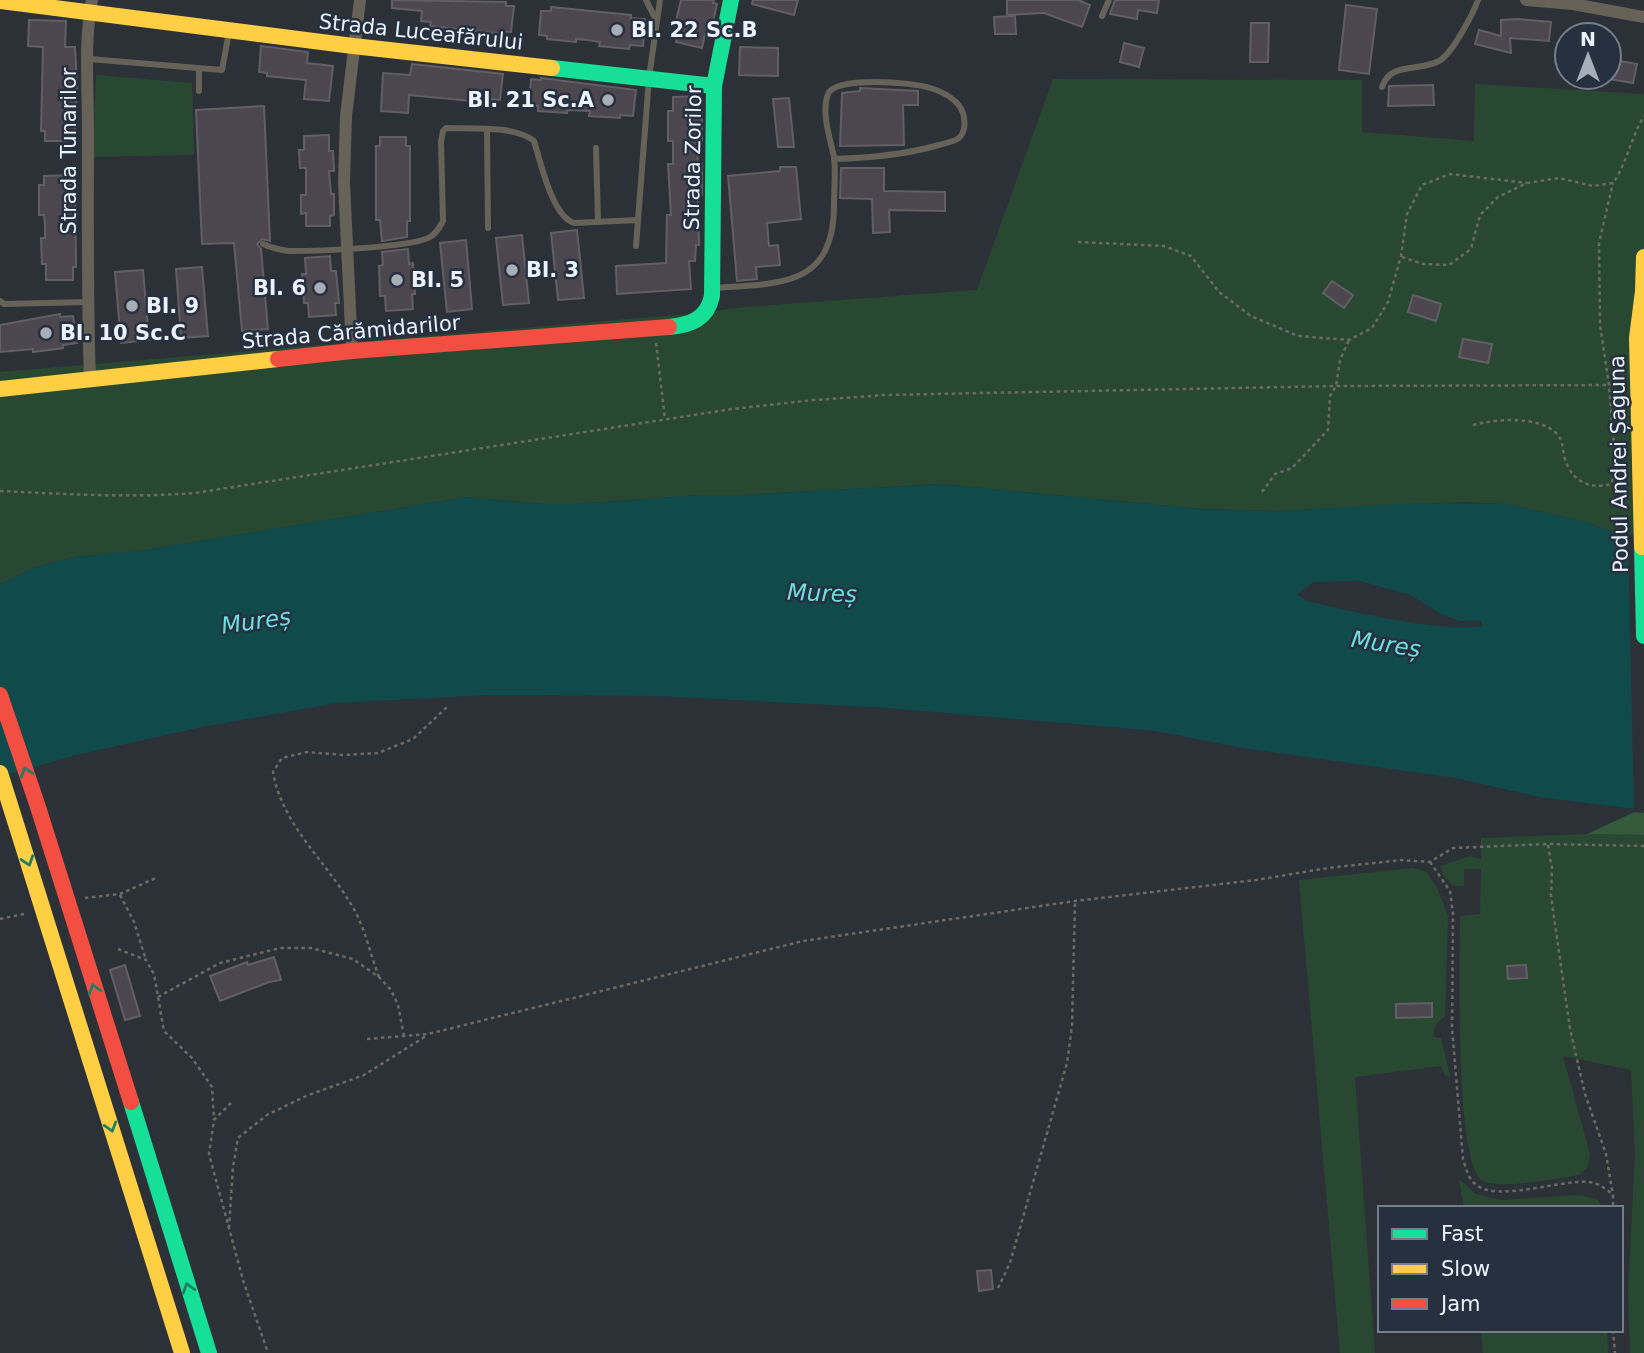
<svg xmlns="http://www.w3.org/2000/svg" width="1644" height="1353" font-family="'DejaVu Sans',sans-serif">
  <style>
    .green { fill: #294831 }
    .forest { fill: #345a3c }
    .water { fill: #104a4b; fill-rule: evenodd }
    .pier { fill: #2c3138 }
    .building { fill: #4c464f; stroke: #615f65; stroke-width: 2 }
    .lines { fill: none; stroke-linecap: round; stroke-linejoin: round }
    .path { stroke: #6c6a66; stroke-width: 2.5; stroke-dasharray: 3.5 3.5; stroke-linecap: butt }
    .lane { stroke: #666258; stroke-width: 6 }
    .street { stroke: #666258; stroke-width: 12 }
    .fast { stroke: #16e098; stroke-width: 16 }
    .slow { stroke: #ffcf43; stroke-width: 16 }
    .jam { stroke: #f24e42; stroke-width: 16 }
    .oneway { stroke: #1f7f66 }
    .poi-dot { fill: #a8aeb7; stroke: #26303e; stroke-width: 2.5 }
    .labels { text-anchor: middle; stroke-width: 5; stroke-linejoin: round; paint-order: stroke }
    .poi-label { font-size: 21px; font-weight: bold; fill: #ebf2fc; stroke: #26303e; text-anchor: start }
    .street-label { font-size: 21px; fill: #ebf2fc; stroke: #26303e }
    .water-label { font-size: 23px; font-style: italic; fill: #6cdfe1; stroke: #26303e }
  </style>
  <rect width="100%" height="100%" fill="#2c3138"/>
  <g class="green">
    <polygon points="96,75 192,83 194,155 93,157"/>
    <polygon points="1053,79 1362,80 1362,132 1474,141 1475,84 1644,94 1644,543 1583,521 1507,504 1465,502 1278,511 1202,509 941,484 740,495 699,495 576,504 543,504 467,497 145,550 74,557 33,568 0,584 0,372 688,314 745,307 977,290"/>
    <path d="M1587,834L1644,835V1353H1630L1628,1290L1635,1154L1631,1070L1563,1056L1590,1154L1588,1167L1579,1175C1559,1178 1500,1190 1483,1181C1454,1166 1460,955 1460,916L1480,914L1481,869H1464V886H1453L1443,875L1441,866L1470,856L1481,859V838Z"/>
    <polygon points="1413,868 1427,872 1437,888 1448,916 1445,1016 1435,1025 1433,1037 1441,1038 1450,1076 1445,1075 1441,1066 1355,1077 1375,1353 1340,1353 1299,880"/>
    <polygon points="1459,1179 1476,1194 1500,1200 1580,1195 1598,1200 1603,1208 1464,1208"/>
    <polygon points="1481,1330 1607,1330 1608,1353 1483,1353"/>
  </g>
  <polygon class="forest" points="1639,810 1644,810 1644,835 1587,834"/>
  <path class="water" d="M941,484L1202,509L1278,511L1420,503L1507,504L1583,521L1644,543V810L1539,797L1456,778L1243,748L1156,731L888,708L656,696L489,695L337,703L202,727L76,755L0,777V584L33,568L74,557L145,550L467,497L543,504H576L699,495H740ZM1360,581L1411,595L1442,615L1461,621H1481L1482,626C1435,632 1354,612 1307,601L1297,594L1314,582Z"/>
  <polygon class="pier" points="1628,534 1644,539 1644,813 1634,812"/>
  <g class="building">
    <polygon points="392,0 506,2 506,6 514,6 511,32 501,31 501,34 430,26 431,22 421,21 422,11 392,8"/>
    <polygon points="681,0 714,0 713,3 717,4 710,35 705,34 702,48 676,42 679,27 675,26"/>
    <polygon points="753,0 798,0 794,15 752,4"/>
    <polygon points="1007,0 1078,0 1090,5 1082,27 1044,13 1007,15"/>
    <polygon points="1115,0 1159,0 1157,13 1138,10 1137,19 1110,14"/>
    <polygon points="1346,5 1377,9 1369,74 1339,70"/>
    <polygon points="551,7 631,15 631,18 645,19 643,46 630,45 629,49 599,46 600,42 588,40 576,39 576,42 547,39 547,36 539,35 541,11 551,11"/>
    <polygon points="1015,16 1016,34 995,34 994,17"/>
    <polygon points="1518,19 1551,22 1549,41 1510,38 1511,53 1475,44 1479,30 1501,36 1501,20"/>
    <polygon points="29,20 66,21 65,47 75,47 77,86 75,134 72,134 72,141 45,141 45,131 41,131 43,47 28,46"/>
    <polygon points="1251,23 1269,23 1268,62 1250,62"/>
    <polygon points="1124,43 1144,48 1139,67 1120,62"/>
    <polygon points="261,46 308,52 307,63 333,66 329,101 304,99 306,80 267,76 267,73 259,72"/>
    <polygon points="740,47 778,48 778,76 739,75"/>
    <polygon points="1609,59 1637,64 1633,83 1609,79"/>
    <polygon points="412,64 503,74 500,100 492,99 492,103 409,95 408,113 381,111 383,73 410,75"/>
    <polygon points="541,78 636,90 633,116 620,115 620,118 589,116 590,111 567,110 567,113 538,111 538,106 529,105 531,79 541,80"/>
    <polygon points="1433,85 1434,105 1388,106 1389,86"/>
    <polygon points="860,88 918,91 918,105 903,105 904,145 840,146 842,93 860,91"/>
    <polygon points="699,96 699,111 702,111 702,141 697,141 698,163 702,163 702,195 698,195 699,245 696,245 695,261 689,261 691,289 617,294 616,266 666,263 667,215 671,215 668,164 673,164 673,141 668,141 668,111 673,111 673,97"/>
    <polygon points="789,98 794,147 778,147 773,99"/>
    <polygon points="264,106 270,241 262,239 257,244 261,249 268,329 242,331 234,243 202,244 196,110"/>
    <polygon points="329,135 329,151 333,151 334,171 329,171 331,194 334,194 334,215 330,216 330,226 306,226 306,213 301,214 301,195 306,195 306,168 300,168 299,150 304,150 304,136"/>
    <polygon points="380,137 406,137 406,146 410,146 410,221 407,221 407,237 382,241 380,220 376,220 376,146 380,146"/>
    <polygon points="780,167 796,167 801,219 767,223 769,246 778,245 780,265 756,267 757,279 737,281 728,176 780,171"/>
    <polygon points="841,168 884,168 884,191 945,192 945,211 889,210 890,232 873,233 872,199 840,198"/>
    <polygon points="70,175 70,185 75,185 76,267 73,267 73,280 46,280 46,264 42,264 41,238 45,238 45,226 44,215 39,215 39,185 44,185 44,176"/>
    <polygon points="577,230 584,298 558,300 551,233"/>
    <polygon points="522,235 529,303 503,305 496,238"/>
    <polygon points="466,240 472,309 447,312 440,243"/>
    <polygon points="408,249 409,264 413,263 415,294 412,294 413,309 386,311 385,296 380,296 379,266 383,265 382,252"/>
    <polygon points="330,256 331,271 336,271 339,303 335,303 336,315 309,317 308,303 304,303 302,274 306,274 305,258"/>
    <polygon points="202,267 208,336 181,338 176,269"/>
    <polygon points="143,270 149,340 121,343 115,272"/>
    <polygon points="1332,281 1353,295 1344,308 1323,293"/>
    <polygon points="1413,295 1441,304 1436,321 1408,312"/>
    <polygon points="60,314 60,317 73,316 77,343 63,345 63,348 33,352 33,349 0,352 0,325"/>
    <polygon points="1463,339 1492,344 1488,363 1459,357"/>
    <polygon points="274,957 281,980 269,982 220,1001 210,976 247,962 248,965"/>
    <polygon points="125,965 140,1016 125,1020 110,970"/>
    <polygon points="1526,965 1527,978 1508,979 1507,966"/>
    <polygon points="1432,1003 1432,1017 1396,1018 1396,1004"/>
    <polygon points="991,1270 993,1289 979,1291 977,1271"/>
  </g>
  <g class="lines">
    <g class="path">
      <polyline points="1078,242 1164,246 1191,256 1219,292 1251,316 1298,336 1349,340 1372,328 1388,302 1401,256 1407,214 1422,185 1450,174 1527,183"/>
      <path d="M1402,257L1423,264L1449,265L1471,249L1480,215L1498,197L1527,183L1559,178L1593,186L1613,183C1627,163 1631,137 1644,116"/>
      <polyline points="656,343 665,419"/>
      <path d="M1473,425C1496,419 1538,415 1557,434C1564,442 1562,450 1565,459C1572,481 1589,490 1611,484L1616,470L1609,385L1600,325L1599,243L1613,183"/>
      <path d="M0,491C65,494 130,498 195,493L732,409L814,400L884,395L1336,386L1623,385"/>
      <polyline points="1262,492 1275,474 1292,468 1328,430 1330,396 1336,386 1340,360 1349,340"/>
      <polyline points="1548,845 1552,869 1551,896 1570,1029 1585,1094 1606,1154 1613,1195"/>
      <path d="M1430,862L1450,891L1453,914L1452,1028L1463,1159C1466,1168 1468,1178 1475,1184C1496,1203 1562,1179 1589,1182C1599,1183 1606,1189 1613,1195V1208"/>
      <polyline points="120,895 134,922 146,960"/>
      <polyline points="85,898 120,894 158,877"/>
      <polyline points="0,919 24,914"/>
      <polyline points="118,949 146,960 154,974 164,1031 192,1058 212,1087 214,1120"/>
      <path d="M379,977C370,954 365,927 352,906C326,861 282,825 273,772L282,758L307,752L344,755L378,753L413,739L447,707"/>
      <polyline points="158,997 220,963 280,948 311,948 353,959 379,977 391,990 398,1005 404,1036"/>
      <polyline points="367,1039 428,1034 803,941 1075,901 1256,880 1328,868 1401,860 1430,862 1453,848 1548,844 1644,846"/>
      <polyline points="231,1103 214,1120 209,1154 243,1280 268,1353"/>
      <polyline points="229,1228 233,1167 238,1138 267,1115 306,1096 364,1075 426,1036"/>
      <polyline points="998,1288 1010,1263 1067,1063 1072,1026 1075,901"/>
      <polyline points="1613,1330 1615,1353"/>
    </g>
    <g class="lane">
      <polyline points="646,0 656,20"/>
      <polyline points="1102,16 1109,0"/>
      <polyline points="89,59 222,70 229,32"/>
      <path d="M1382,87C1391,61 1419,72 1439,61C1452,54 1473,14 1478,0"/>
      <polyline points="199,91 199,69"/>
      <polyline points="487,130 488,228"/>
      <polyline points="596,148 598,222"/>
      <path d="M263,244C272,248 280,250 289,251C314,251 411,248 430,237C437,233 439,228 443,221L441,142L443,131L446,128C471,129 514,125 534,141C541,163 552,216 574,223L638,220"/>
      <polyline points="636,246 649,78 660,0"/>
      <path d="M715,288C779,283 834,288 834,205C834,189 836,172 834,157C830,138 821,112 828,94C835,76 913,82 930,88C943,92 958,99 963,113C965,120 966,132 959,138C954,142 945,143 939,145C904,155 871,158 834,159"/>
      <polyline points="0,301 4,304 88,302"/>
    </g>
    <g class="street">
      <polyline points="1526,0 1573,4 1644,17"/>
      <polyline points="352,351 344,182 346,116 360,0"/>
      <path d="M90,380C87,296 88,212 88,128C88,86 84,41 92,0"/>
    </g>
    <g class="fast">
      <polyline points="552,68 714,86"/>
      <path d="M669,327C691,325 707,319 712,296L714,86L731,0"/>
      <polyline points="1642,547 1644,636"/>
      <polyline points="131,1102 209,1353"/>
    </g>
    <g class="slow">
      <polyline points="0,1 353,46 552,68"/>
      <polyline points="0,389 278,359"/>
      <polyline points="1642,547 1637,338 1643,291 1644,257"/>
      <polyline points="0,773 182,1353"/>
    </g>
    <g class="jam">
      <polyline points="278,359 352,351 669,327"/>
      <polyline points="0,695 38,807 131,1102"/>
    </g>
  </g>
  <defs><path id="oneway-chevron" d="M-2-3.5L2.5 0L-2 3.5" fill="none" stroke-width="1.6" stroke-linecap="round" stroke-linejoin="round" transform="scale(1.75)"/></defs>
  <g class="oneway">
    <use href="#oneway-chevron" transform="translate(26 772) rotate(-108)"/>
    <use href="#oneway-chevron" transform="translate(28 861) rotate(72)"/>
    <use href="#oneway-chevron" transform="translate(94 989) rotate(-107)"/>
    <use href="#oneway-chevron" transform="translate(111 1127) rotate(73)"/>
    <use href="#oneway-chevron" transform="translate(188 1288) rotate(-107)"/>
  </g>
  <g class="poi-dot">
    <circle cx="617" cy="30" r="7"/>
    <circle cx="608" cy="100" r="7"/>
    <circle cx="512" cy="270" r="7"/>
    <circle cx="397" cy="280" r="7"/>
    <circle cx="320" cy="288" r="7"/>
    <circle cx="132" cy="306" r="7"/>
    <circle cx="46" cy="333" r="7"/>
  </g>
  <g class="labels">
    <g class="poi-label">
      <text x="631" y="37">Bl. 22 Sc.B</text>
      <text x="594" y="107" text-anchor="end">Bl. 21 Sc.A</text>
      <text x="526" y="277">Bl. 3</text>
      <text x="411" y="287">Bl. 5</text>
      <text x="306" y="295" text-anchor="end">Bl. 6</text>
      <text x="146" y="313">Bl. 9</text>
      <text x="60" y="340">Bl. 10 Sc.C</text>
    </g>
    <g class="street-label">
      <text transform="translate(421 32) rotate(6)" y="7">Strada Luceafărului</text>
      <text transform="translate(69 151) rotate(-90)" y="7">Strada Tunarilor</text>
      <text transform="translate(693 158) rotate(-89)" y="7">Strada Zorilor</text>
      <text transform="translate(351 332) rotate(-5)" y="7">Strada Cărămidarilor</text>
      <text transform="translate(1619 464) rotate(-91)" y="7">Podul Andrei Șaguna</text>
    </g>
    <g class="water-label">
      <text transform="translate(822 593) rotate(2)" y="8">Mureș</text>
      <text transform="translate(256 621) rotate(-8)" y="8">Mureș</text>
      <text transform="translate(1386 644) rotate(9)" y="8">Mureș</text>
    </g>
  </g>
  <rect x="1378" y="1206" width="245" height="126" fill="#26303e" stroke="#757e8a" stroke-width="2"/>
  <rect x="1392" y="1229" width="35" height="10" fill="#16e098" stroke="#757e8a" stroke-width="2"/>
  <text x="1441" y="1241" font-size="21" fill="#ebf2fc">Fast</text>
  <rect x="1392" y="1264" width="35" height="10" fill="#ffcf43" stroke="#757e8a" stroke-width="2"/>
  <text x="1441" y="1276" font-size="21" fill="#ebf2fc">Slow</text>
  <rect x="1392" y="1299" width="35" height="10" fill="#f24e42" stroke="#757e8a" stroke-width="2"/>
  <text x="1441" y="1311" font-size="21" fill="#ebf2fc">Jam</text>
  <g transform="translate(1588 56)"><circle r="33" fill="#26303e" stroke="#757e8a" stroke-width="2"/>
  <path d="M0-5L12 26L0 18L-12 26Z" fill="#a8aeb7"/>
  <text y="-10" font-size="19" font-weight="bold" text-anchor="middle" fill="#ebf2fc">N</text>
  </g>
</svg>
